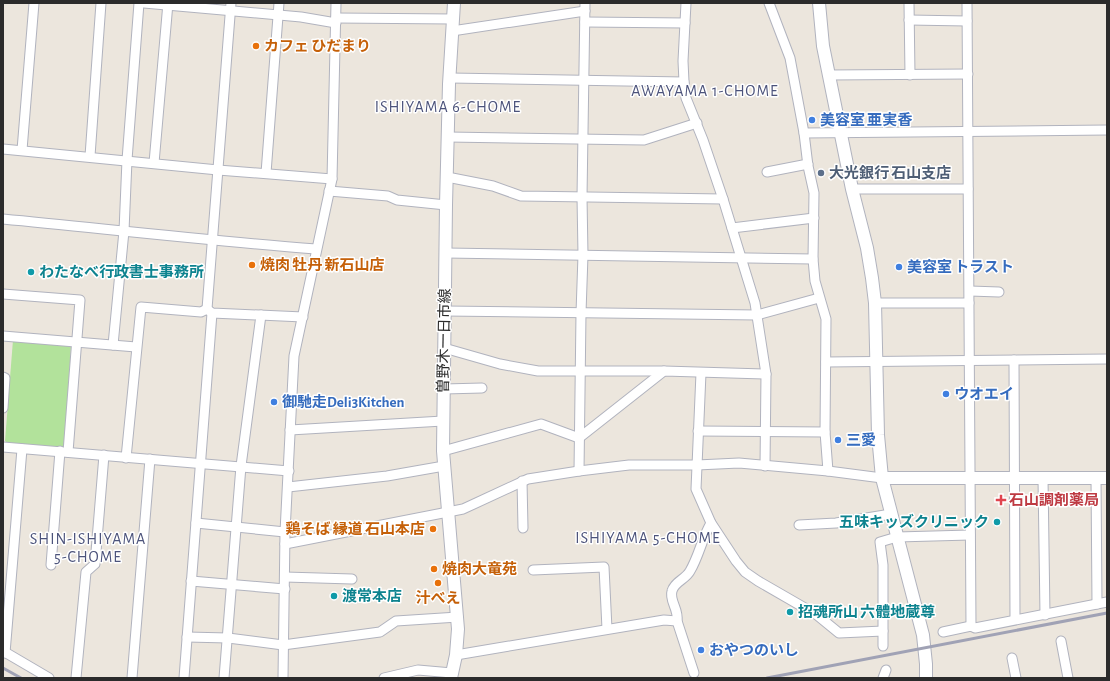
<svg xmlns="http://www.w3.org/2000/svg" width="1110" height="681" font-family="'Alegreya Sans','Noto Sans JP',sans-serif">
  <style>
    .green { fill: #b2e29b }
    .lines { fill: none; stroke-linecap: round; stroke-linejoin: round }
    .street-casing { stroke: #b1b3be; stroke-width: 11 }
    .secondary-casing { stroke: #b1b3be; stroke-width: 14 }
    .street { stroke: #fff; stroke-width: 9 }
    .secondary { stroke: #fff; stroke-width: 12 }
    .rail { stroke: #a0a2b5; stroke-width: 3 }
    .food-dot { fill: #e8710a; stroke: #fff; stroke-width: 1.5 }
    .shop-dot { fill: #3f7fe0; stroke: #fff; stroke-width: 1.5 }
    .service-dot { fill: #5c6f8a; stroke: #fff; stroke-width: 1.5 }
    .culture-dot { fill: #0f9aa8; stroke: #fff; stroke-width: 1.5 }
    .health-dot { fill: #e0444e; stroke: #fff; stroke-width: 1.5 }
    .labels { text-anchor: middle; stroke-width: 3; stroke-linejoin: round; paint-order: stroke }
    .food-label { font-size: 15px; font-weight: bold; fill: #c56008; stroke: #fff; text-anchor: start }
    .shop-label { font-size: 15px; font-weight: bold; fill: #366cbe; stroke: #fff; text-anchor: start }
    .service-label { font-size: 15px; font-weight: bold; fill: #4e5e75; stroke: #fff; text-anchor: start }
    .culture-label { font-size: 15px; font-weight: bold; fill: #0d838f; stroke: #fff; text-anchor: start }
    .street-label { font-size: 15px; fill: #2b2b2b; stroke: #fff }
    .health-label { font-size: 15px; font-weight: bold; fill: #be3a42; stroke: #fff; text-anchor: start }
    .neighbourhood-label { font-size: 16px; letter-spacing: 1px; fill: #4c537b; stroke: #fff }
  </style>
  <rect width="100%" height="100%" fill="#ece6dd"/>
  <polygon class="green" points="13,340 71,345 65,444 62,448 9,444 5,441"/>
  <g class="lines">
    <defs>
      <g id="street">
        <polyline points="144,3 301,17 336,23"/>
        <polyline points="686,3 683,61 684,82 686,98 703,140 723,199 755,303 766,374 765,466"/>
        <polyline points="769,3 790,58 804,133 808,166 814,193 813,259 815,281 826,319 825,432 828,471"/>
        <polyline points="909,3 910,75"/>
        <polyline points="967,3 971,626"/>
        <polyline points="336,18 453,19"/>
        <polyline points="909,20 967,21"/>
        <polyline points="585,22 685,23"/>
        <polyline points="452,31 585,11"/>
        <polyline points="829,75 968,74"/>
        <polyline points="450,78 684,82"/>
        <polyline points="804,133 1107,130"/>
        <polyline points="448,137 644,140 697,123"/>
        <polyline points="3,149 218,170 332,179"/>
        <polyline points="22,150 34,3"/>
        <polyline points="90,156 101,3"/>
        <polyline points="154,163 168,3"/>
        <polyline points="767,172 808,164"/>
        <polyline points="266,173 279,3"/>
        <polyline points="447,177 493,186 521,196 723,199"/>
        <polyline points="852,189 968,189"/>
        <polyline points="329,191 388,196 397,200 446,205"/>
        <path d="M3,219C107,229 212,241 316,249"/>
        <polyline points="732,228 814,218"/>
        <polyline points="446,253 813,259"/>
        <polyline points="970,291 999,292"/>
        <polyline points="3,294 80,300 68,452"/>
        <polyline points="875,303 969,303"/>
        <polyline points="207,309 231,3"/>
        <polyline points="445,311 757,315 819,298"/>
        <polyline points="3,336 136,347"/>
        <polyline points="113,345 124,231 127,160 139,3"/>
        <polyline points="444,348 500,364 538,371 664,371"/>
        <polyline points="1014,360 1015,619"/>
        <polyline points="826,362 1107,359"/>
        <polyline points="701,373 696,489 711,523 736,561 745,572 758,581 817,615 839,633 883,631"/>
        <polyline points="3,377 5,378 3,408"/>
        <polyline points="444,389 482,388"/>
        <polyline points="290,430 443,421"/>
        <polyline points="698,431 825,432"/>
        <polyline points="3,447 289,471"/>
        <polyline points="443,451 541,424 579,438 664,371 766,374"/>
        <polyline points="126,458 141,307 201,312 207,309 212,313 303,317"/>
        <polyline points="579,471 581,313 583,255 582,197 585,3"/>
        <polyline points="1043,478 1045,615"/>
        <polyline points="1096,478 1097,604"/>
        <polyline points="522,481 523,528"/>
        <polyline points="288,487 387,476 444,466"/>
        <polyline points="196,523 285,532"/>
        <polyline points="799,525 836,523 891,514"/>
        <polyline points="285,544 463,509 528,479 579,471 629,465 697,465 739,463 828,471 882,478"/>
        <polyline points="51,565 60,451"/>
        <polyline points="533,570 604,567 607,629"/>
        <polyline points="285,577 352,579"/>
        <polyline points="191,581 285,589"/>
        <polyline points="943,632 971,626 975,628 1107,602"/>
        <polyline points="187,637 228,638 283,645 380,632 396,621 458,617"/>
        <polyline points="1061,641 1068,678"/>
        <polyline points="883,646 883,565 880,542 897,537 970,535"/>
        <polyline points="3,651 49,678"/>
        <polyline points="5,653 22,449"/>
        <polyline points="456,655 664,620 677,621"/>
        <polyline points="1012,658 1016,678"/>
        <path d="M694,673L677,621C679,609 669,601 672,591C674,582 686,579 690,571C699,556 702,538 711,523"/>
        <polyline points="76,678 86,572 95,564 104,455"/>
        <polyline points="132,678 150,459"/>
        <polyline points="184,678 212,313"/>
        <polyline points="224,678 241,466 261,315"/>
        <polyline points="283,678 285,532 294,356 332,179 336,3"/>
        <polyline points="384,678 418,670 452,673"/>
        <polyline points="883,678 886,670"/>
      </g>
      <g id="secondary">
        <polyline points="819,3 823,46 852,189 867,248 872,278 875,303 878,435 882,478 923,635 926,664 926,678"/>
        <polyline points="882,478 1107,478"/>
        <polyline points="451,678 456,655 458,629 443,451 446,205 449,84 454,3"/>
      </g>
    </defs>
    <use href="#street" class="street-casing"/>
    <use href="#secondary" class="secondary-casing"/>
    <use href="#street" class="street"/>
    <use href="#secondary" class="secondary"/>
    <g class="rail">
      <polyline points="3,668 21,678"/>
      <polyline points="767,678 1107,613"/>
    </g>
  </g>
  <g class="food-dot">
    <circle cx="256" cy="46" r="4"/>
    <circle cx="252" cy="265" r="4"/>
    <circle cx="433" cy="529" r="4"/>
    <circle cx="434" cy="569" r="4"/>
    <circle cx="438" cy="583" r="4"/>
  </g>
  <g class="shop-dot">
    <circle cx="812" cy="120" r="4"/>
    <circle cx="899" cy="267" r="4"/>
    <circle cx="946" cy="394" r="4"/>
    <circle cx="274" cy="402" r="4"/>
    <circle cx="838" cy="440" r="4"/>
    <circle cx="701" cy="650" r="4"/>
  </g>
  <circle class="service-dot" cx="821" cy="173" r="4"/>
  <g class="culture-dot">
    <circle cx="31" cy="272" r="4"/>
    <circle cx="997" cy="522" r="4"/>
    <circle cx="334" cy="596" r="4"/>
    <circle cx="790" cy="612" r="4"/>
  </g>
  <path class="health-dot" d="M999 494h4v4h4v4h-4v4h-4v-4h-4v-4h4z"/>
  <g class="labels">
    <g class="food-label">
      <text x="264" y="51">カフェ ひだまり</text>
      <text x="260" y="270">焼肉 牡丹 新石山店</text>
      <text x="425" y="534" text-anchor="end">鶏そば 縁道 石山本店</text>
      <text x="442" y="574">焼肉大竜苑</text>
      <text x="438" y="603" text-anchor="middle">汁べえ</text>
    </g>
    <g class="shop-label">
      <text x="820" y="125">美容室 亜実香</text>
      <text x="907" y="272">美容室 トラスト</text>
      <text x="954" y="399">ウオエイ</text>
      <text x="282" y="407">御馳走Deli3Kitchen</text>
      <text x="846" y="445">三愛</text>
      <text x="709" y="655">おやつのいし</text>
    </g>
    <g class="service-label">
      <text x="829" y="178">大光銀行 石山支店</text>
    </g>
    <g class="culture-label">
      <text x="39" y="277">わたなべ行政書士事務所</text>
      <text x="989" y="527" text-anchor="end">五味キッズクリニック</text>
      <text x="342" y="601">渡常本店</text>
      <text x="798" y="617">招魂所山 六體地蔵尊</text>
    </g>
    <g class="street-label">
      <text transform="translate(444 341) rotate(-89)" y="5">曽野木一日市線</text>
    </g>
    <g class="health-label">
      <text x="1009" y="505">石山調剤薬局</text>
    </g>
    <g class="neighbourhood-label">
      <text x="705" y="96">AWAYAMA 1-CHOME</text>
      <text x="448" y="112">ISHIYAMA 6-CHOME</text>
      <text x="648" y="543">ISHIYAMA 5-CHOME</text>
      <text x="88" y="544">SHIN-ISHIYAMA<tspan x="88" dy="18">5-CHOME</tspan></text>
    </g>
  </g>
  <rect width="1110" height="681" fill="none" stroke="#2b2b2b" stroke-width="8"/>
</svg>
